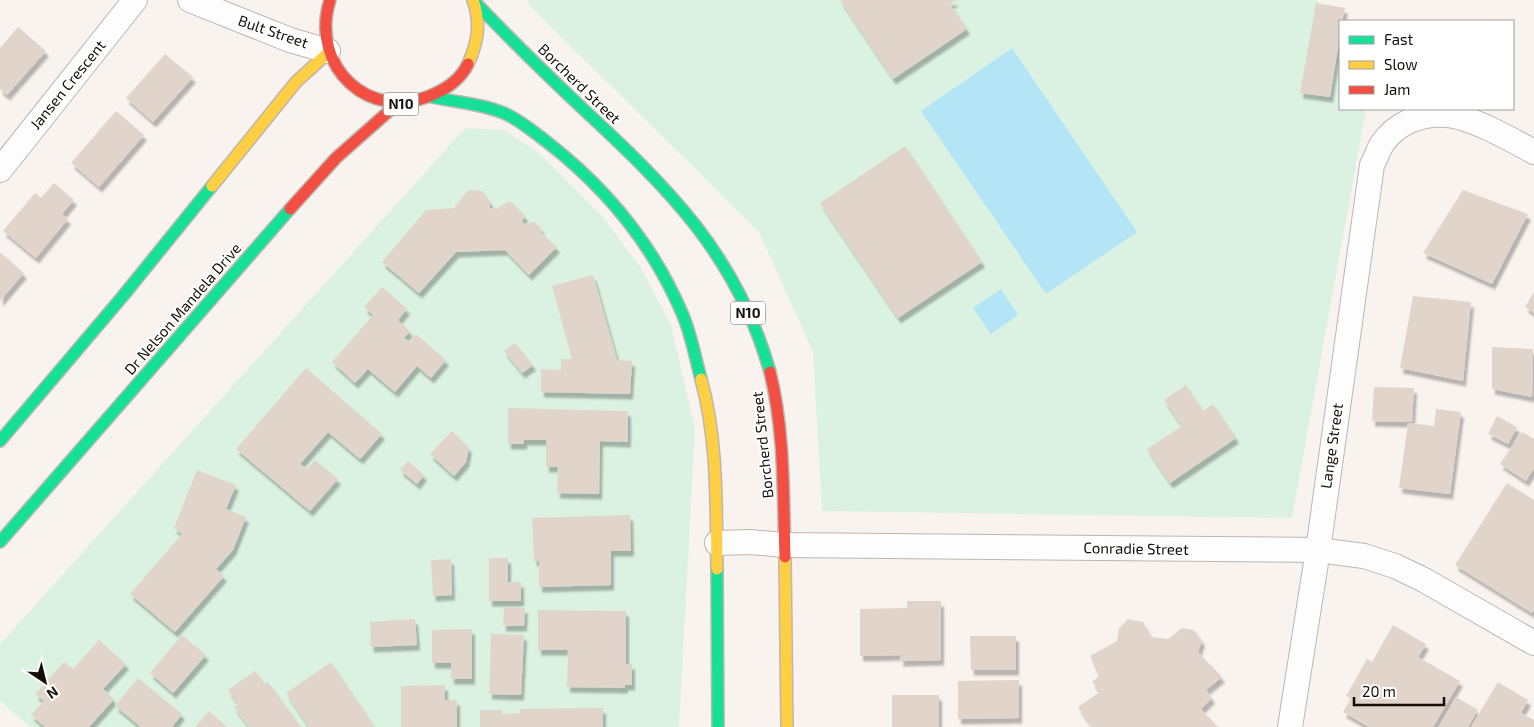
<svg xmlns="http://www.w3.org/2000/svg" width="1534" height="727" font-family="'Exo 2',sans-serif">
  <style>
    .green { fill: #dbf2e2 }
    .water { fill: #b3e5f6 }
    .building { fill: #e1d5cb; filter: url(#shadow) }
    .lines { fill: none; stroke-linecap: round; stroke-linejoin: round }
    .street-casing { stroke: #bdb6b1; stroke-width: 26 }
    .fast-casing { stroke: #bdb6b1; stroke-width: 14 }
    .slow-casing { stroke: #bdb6b1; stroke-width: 14 }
    .jam-casing { stroke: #bdb6b1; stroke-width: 14 }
    .street { stroke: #fefdfd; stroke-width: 24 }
    .fast { stroke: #16e098; stroke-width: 11 }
    .slow { stroke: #ffcf43; stroke-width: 11 }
    .jam { stroke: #f24e42; stroke-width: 11 }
    .labels { text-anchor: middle; stroke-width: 4; stroke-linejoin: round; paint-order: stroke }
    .shield { fill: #fff; stroke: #5c5652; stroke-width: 1 }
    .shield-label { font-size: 14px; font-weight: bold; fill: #160e08 }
    .street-label { font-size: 15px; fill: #160e08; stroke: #fff }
  </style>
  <defs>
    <filter id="shadow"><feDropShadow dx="3" dy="5.5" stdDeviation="1" flood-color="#0004"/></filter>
  </defs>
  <rect width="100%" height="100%" fill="#f8f3ef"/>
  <g class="green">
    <polygon points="528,0 1316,0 1340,30 1340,109 1366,109 1292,518 822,511 813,352 759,232 529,5"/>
    <polygon points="465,128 504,130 540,154 603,217 641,268 671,325 695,429 679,727 30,727 0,701 0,644"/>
  </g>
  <g class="water">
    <polygon points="1012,48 1137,232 1046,294 921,111"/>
    <polygon points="1001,289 1018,315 991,334 973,308"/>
  </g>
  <g class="building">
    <polygon points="840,0 956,0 950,4 967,29 893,79"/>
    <polygon points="1316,3 1345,8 1342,21 1340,21 1340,35 1330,97 1300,93"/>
    <polygon points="18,27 46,51 7,95 0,89 0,48"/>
    <polygon points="165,54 193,77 153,122 126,98"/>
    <polygon points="116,111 144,135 99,187 71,163"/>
    <polygon points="905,146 982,262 898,318 820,203"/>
    <polygon points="54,183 74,200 62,214 68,219 36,258 3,231 35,193 41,198"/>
    <polygon points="468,190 482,191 490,202 490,208 497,209 507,202 512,202 525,216 522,221 524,224 534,222 542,229 540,232 557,247 529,275 505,250 456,252 419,293 382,262 426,210 454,208"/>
    <polygon points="1463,190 1528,214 1492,284 1423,253"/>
    <polygon points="0,252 24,273 0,301"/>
    <polygon points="593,275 617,360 632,361 630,394 541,392 541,369 561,370 561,359 572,359 552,286"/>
    <polygon points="382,287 407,309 398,320 410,331 404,338 410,342 416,334 446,360 431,378 417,366 395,392 368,369 355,383 332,362 373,315 364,307"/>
    <polygon points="1534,292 1534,313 1525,307"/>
    <polygon points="1413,296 1471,302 1463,381 1400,368"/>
    <polygon points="515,343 533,365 522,373 504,351"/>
    <polygon points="1492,347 1533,349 1532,397 1492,389"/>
    <polygon points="306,368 382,434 360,459 328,432 300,464 307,469 315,460 338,479 310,511 236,449"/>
    <polygon points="1186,385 1203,411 1213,404 1236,438 1170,483 1147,449 1182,426 1164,400"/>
    <polygon points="1374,387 1414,388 1412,422 1372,421"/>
    <polygon points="508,408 628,411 628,442 600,441 599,494 557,493 558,467 546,467 546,440 524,440 524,444 508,444"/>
    <polygon points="1436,409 1461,412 1450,494 1399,488 1408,423 1434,426"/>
    <polygon points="1497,416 1517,427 1508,444 1488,434"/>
    <polygon points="452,431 469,448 466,462 454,476 430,454"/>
    <polygon points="1522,432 1534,439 1534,468 1526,481 1500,464"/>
    <polygon points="408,461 424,475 417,484 400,470"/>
    <polygon points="197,470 236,485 226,509 246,517 233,550 216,569 224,576 175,632 130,594 182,534 174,528"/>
    <polygon points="1507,483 1534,500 1534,610 1532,613 1455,565"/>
    <polygon points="630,515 631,551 611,551 611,585 539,587 539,561 534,561 532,518"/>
    <polygon points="489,558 508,558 508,582 521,582 521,601 489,601"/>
    <polygon points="451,559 452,595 433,596 431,560"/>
    <polygon points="907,601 941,601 941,660 900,661 901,655 860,656 860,609 907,608"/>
    <polygon points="504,607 525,608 524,626 503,626"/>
    <polygon points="538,610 626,611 626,664 632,664 632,685 625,685 625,688 567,687 568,650 538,650"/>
    <polygon points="415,619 417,645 371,647 370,622"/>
    <polygon points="1128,619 1143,622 1151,637 1168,639 1182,628 1194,630 1202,641 1198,652 1222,677 1206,690 1212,698 1201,709 1218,727 1092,727 1078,707 1100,692 1092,682 1099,676 1090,656 1117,641 1119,628"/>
    <polygon points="1393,625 1426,644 1418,657 1460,681 1433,727 1369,727 1343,712 1351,699 1346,696 1367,659 1372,662"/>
    <polygon points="472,629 472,679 451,679 451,663 432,663 432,630"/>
    <polygon points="491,634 524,635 521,695 489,694"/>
    <polygon points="182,635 206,655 173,693 150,673"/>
    <polygon points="970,636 1016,636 1016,670 971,670"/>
    <polygon points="99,640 126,664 103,689 114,699 89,727 45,727 31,715 44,701 35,694 64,662 73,669"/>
    <polygon points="331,662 374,726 373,727 309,727 286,693"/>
    <polygon points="255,671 265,684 268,682 301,727 249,727 234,707 238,704 228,690"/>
    <polygon points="138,678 182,714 172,727 141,727 115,706"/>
    <polygon points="1019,680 1019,718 958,719 958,681"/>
    <polygon points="1498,682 1528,700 1521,713 1534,720 1534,727 1471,727"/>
    <polygon points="445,685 445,700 457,700 457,727 401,727 401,686"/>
    <rect x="892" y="695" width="47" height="32"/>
    <polygon points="1456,697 1478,710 1468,727 1439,727"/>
    <polygon points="603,708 603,727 480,727 480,710 502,710 502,714 520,713 520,709"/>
    <polygon points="209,711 227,727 195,727"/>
  </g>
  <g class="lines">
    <defs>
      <g id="street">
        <polyline points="190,0 290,40 328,51"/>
        <polyline points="0,170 135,0"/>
        <polyline points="717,543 750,542 785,545 1318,550 1364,556 1395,566 1424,580 1534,643"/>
        <path d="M1290,727L1318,550L1372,165C1376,158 1378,150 1382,144C1396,123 1421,113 1446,115C1470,116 1512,140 1534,152"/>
      </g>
      <g id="fast">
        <path d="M473,0C508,37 544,72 581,107C667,187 737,254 770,372"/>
        <path d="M432,97C456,102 483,104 506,114C521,121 534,132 547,142C605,187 653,245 682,313C691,333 695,357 701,379"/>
        <polyline points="0,441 123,296 212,186"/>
        <polyline points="0,542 290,209"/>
        <polyline points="717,569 718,727"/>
      </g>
      <g id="slow">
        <path d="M468,64C478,42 481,23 473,0"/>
        <polyline points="212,186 296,82 329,52"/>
        <path d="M701,379C718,440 716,506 717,569"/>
        <polyline points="785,557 787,727"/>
      </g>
      <g id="jam">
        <path d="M330,0C309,67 370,124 434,94C448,88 461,78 468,64"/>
        <polyline points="290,209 336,158 397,104"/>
        <path d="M770,372C785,433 783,495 785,557"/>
      </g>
    </defs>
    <use href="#street" class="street-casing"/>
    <use href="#fast" class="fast-casing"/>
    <use href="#slow" class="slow-casing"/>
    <use href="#jam" class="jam-casing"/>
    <use href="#street" class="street"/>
    <use href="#fast" class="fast"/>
    <use href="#slow" class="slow"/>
    <use href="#jam" class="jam"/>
  </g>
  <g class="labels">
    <g class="shield">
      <rect x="383.5" y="92.5" width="35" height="23" rx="4"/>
      <rect x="730.5" y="301.5" width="35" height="23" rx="4"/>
    </g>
    <g class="shield-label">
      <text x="401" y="109">N10</text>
      <text x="748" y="318">N10</text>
    </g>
    <g class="street-label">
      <text transform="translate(273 32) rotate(19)" y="5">Bult Street</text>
      <text transform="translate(579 84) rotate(44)" y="5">Borcherd Street</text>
      <text transform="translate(68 85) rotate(-51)" y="5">Jansen Crescent</text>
      <text transform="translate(183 309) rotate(-49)" y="5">Dr Nelson Mandela Drive</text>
      <text transform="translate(763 445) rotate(-96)" y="5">Borcherd Street</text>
      <text transform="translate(1332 446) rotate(-82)" y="5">Lange Street</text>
      <text transform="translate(1136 549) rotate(1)" y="5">Conradie Street</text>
    </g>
  </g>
  <rect x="1339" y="20" width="175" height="90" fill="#ffffff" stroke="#a29f9c"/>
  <rect x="1349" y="36" width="25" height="8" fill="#16e098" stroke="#a29f9c"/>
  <text x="1384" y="45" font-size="15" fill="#160e08">Fast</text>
  <rect x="1349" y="61" width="25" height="8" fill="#ffcf43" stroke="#a29f9c"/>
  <text x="1384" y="70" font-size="15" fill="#160e08">Slow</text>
  <rect x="1349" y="86" width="25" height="8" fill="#f24e42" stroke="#a29f9c"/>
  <text x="1384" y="95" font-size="15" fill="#160e08">Jam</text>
  <g transform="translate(45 682) rotate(145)" stroke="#ffffff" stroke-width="4" paint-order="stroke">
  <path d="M0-4L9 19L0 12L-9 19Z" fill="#160e08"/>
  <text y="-8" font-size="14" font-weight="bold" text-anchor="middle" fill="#160e08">N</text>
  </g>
  <path d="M1354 697v8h90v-8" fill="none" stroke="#160e08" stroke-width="2.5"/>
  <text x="1362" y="697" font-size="15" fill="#160e08" stroke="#ffffff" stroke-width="4" paint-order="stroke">20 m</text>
</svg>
